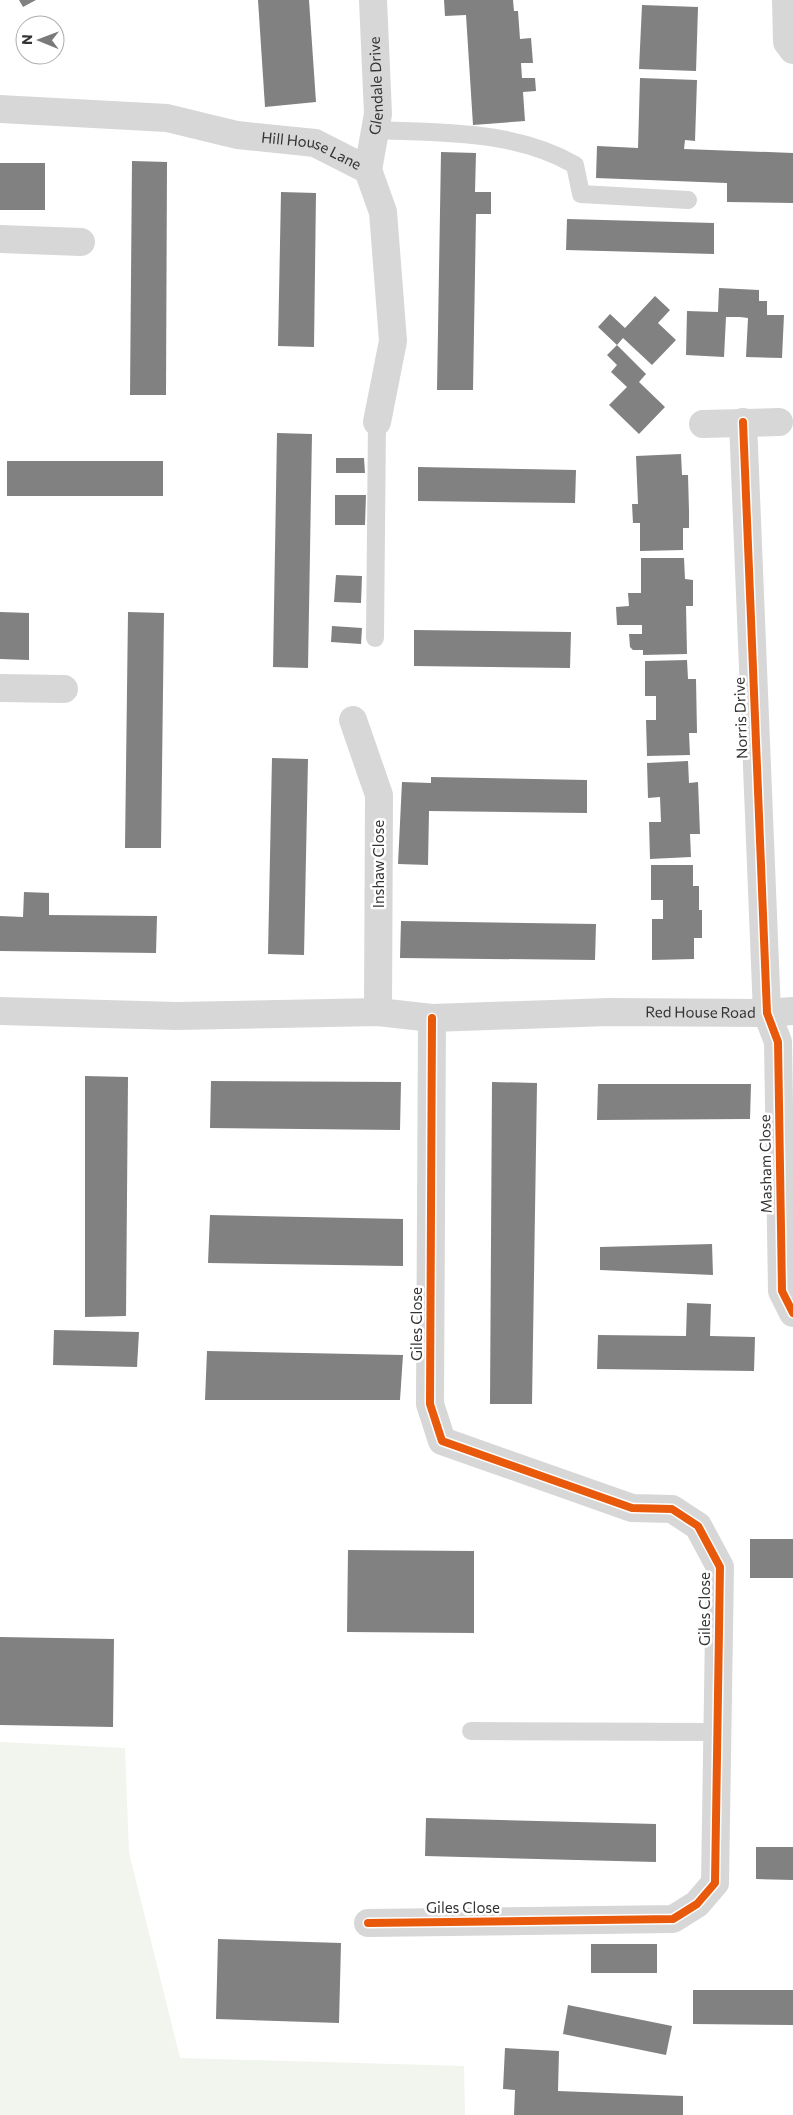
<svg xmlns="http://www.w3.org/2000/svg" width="793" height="2115" font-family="Commissioner,sans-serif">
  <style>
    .green { fill: #f1f5ed }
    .building { fill: #818181 }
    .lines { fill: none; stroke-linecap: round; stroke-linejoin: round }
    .service { stroke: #d7d7d7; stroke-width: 18 }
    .minor { stroke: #d7d7d7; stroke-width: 28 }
    .cycleway-casing { stroke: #fff; stroke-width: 11 }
    .cycleway { stroke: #e8590c; stroke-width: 8 }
    .labels { text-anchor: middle; stroke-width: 5; stroke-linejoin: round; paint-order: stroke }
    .street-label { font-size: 15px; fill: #333; stroke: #fff }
  </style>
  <rect width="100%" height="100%" fill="#fff"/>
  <polygon class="green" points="0,1742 125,1748 129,1853 180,2058 464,2066 465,2115 0,2115"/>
  <g class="building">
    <polygon points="19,0 36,0 23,7"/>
    <polygon points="258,0 309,0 316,102 265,107"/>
    <polygon points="444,0 513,0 514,11 518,11 520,39 531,38 533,63 521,63 522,78 535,78 536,91 523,92 525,121 473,125 466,15 445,16"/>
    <polygon points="642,5 698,7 696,71 639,69"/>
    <polygon points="640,78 697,80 695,141 685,140 684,149 793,153 793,203 727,202 727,183 596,178 597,146 638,148"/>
    <polygon points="441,152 476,153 475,192 491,192 491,214 476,214 473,390 437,390"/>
    <polygon points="132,161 167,162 166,395 130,395"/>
    <rect x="0" y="163" width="45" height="47"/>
    <polygon points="281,192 316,193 314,347 278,346"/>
    <polygon points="567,219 714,223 714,254 566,250"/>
    <polygon points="719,288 759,290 759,301 767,301 767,315 784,315 782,358 746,357 748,318 740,317 726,317 724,357 686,355 687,311 718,312"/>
    <polygon points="655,296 670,310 658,323 676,340 652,365 623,338 617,345 598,327 610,314 625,328"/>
    <polygon points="617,345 646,374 639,382 665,407 639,434 609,405 627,387 611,372 617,365 607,355"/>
    <polygon points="277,433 312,434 308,668 273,667"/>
    <polygon points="681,454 682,475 688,475 689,511 689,528 683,528 683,550 640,551 640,523 633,523 632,504 638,504 636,456"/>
    <polygon points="336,458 364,458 365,473 336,473"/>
    <rect x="7" y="461" width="156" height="35"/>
    <polygon points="418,467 576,470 575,503 418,501"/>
    <polygon points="335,495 366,495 365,525 335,525"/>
    <polygon points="641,558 684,558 685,579 693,580 693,606 686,606 687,654 643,655 643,650 633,650 630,647 629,634 642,634 642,625 617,625 616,607 629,606 628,593 641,593"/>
    <polygon points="336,575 362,576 361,603 334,602"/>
    <polygon points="0,612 29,613 29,660 0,659"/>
    <polygon points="128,612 164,613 161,848 125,848"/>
    <polygon points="332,626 362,628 361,644 331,642"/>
    <polygon points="414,630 571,632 570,668 414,666"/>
    <polygon points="687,660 688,679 696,679 697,733 689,733 690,755 647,756 646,720 656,720 656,696 645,696 645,661"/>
    <polygon points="272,758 308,759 304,955 268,954"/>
    <polygon points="688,761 689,783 698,782 700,834 690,834 691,857 650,859 649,822 661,822 660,797 648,798 647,763"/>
    <polygon points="431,777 587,780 587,813 429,811 428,865 398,864 402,782 431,783"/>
    <polygon points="651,865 693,865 693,886 699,886 699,910 702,910 702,938 694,938 694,959 652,960 652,919 663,919 663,900 651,900"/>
    <polygon points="24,892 49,893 49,915 157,916 156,953 0,951 0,916 23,917"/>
    <polygon points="401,921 596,924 595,960 400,958"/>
    <polygon points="85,1076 128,1077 126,1316 85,1317"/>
    <polygon points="211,1081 401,1082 400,1130 210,1128"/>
    <polygon points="492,1082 537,1083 532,1404 490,1404"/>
    <polygon points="598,1084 751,1084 750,1119 597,1120"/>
    <polygon points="210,1215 403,1219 403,1266 208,1263"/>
    <polygon points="712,1244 713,1275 600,1270 600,1247"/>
    <polygon points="687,1303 711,1304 710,1336 755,1337 754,1371 597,1369 598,1335 686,1336"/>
    <polygon points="54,1330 139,1332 137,1367 53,1365"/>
    <polygon points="207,1351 403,1355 400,1400 205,1400"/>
    <rect x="750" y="1539" width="43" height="39"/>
    <polygon points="348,1550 474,1551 474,1633 347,1632"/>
    <polygon points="0,1637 114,1639 113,1727 0,1725"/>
    <polygon points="426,1818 656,1824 656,1862 425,1856"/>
    <polygon points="756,1847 793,1847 793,1880 756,1879"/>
    <polygon points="218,1939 341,1943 339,2023 216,2019"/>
    <rect x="591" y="1944" width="66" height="29"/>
    <polygon points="693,1990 793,1990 793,2025 693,2024"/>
    <polygon points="568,2005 672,2026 666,2055 563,2034"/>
    <polygon points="505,2048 559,2051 558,2091 683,2096 683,2115 514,2115 515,2090 503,2089"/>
  </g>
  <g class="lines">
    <g class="service">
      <path d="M375,130C442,133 515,130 575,165L581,194L688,200"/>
      <polyline points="375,638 377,422"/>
      <polyline points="471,1731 718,1732"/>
    </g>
    <g class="minor">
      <polyline points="786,0 787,42 793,50"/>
      <path id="s1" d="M0,109L167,118L237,135L315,143L368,170L383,212L393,341L377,422"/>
      <path id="s2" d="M368,170L378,114L373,0"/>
      <polyline points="0,239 81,242"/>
      <polyline points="743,422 767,1013 778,1042 782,1291 793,1313"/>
      <polyline points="703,424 779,422"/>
      <polyline points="0,688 64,689"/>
      <polyline points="353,720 379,795 378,1012"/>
      <path id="s3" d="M0,1011L176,1016L378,1012L432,1018L609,1012L767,1013L793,1011"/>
      <polyline points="368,1923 673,1919 697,1904 715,1883 720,1567 698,1526 672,1509 632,1508 442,1441 430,1404 432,1018"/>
    </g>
    <defs>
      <g id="cycleway">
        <polyline points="743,422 767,1013 778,1042 782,1291 793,1313"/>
        <polyline points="368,1923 673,1919 697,1904 715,1883 720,1567 698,1526 672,1509 632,1508 442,1441 430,1404 432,1018"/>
      </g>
    </defs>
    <use href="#cycleway" class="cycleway-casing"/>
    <use href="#cycleway" class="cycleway"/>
  </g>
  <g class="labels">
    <g class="street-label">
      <text dy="5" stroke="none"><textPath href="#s2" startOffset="85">Glendale Drive</textPath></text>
      <text dy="5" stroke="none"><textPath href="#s1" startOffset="316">Hill House Lane</textPath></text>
      <text transform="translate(741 718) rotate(-92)" y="5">Norris Drive</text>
      <text transform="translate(379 864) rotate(-90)" y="5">Inshaw Close</text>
      <text dy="5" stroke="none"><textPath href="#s3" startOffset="701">Red House Road</textPath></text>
      <text transform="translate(766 1164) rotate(-91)" y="5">Masham Close</text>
      <text transform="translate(417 1324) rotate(-90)" y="5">Giles Close</text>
      <text transform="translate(705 1609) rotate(-90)" y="5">Giles Close</text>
      <text x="463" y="1913">Giles Close</text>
    </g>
  </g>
  <g transform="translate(40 40) rotate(271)"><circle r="24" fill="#ffffff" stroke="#adadad"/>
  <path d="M0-4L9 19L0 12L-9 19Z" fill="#7a7a7a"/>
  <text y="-8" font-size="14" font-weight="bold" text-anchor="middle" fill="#333333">N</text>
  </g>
</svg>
